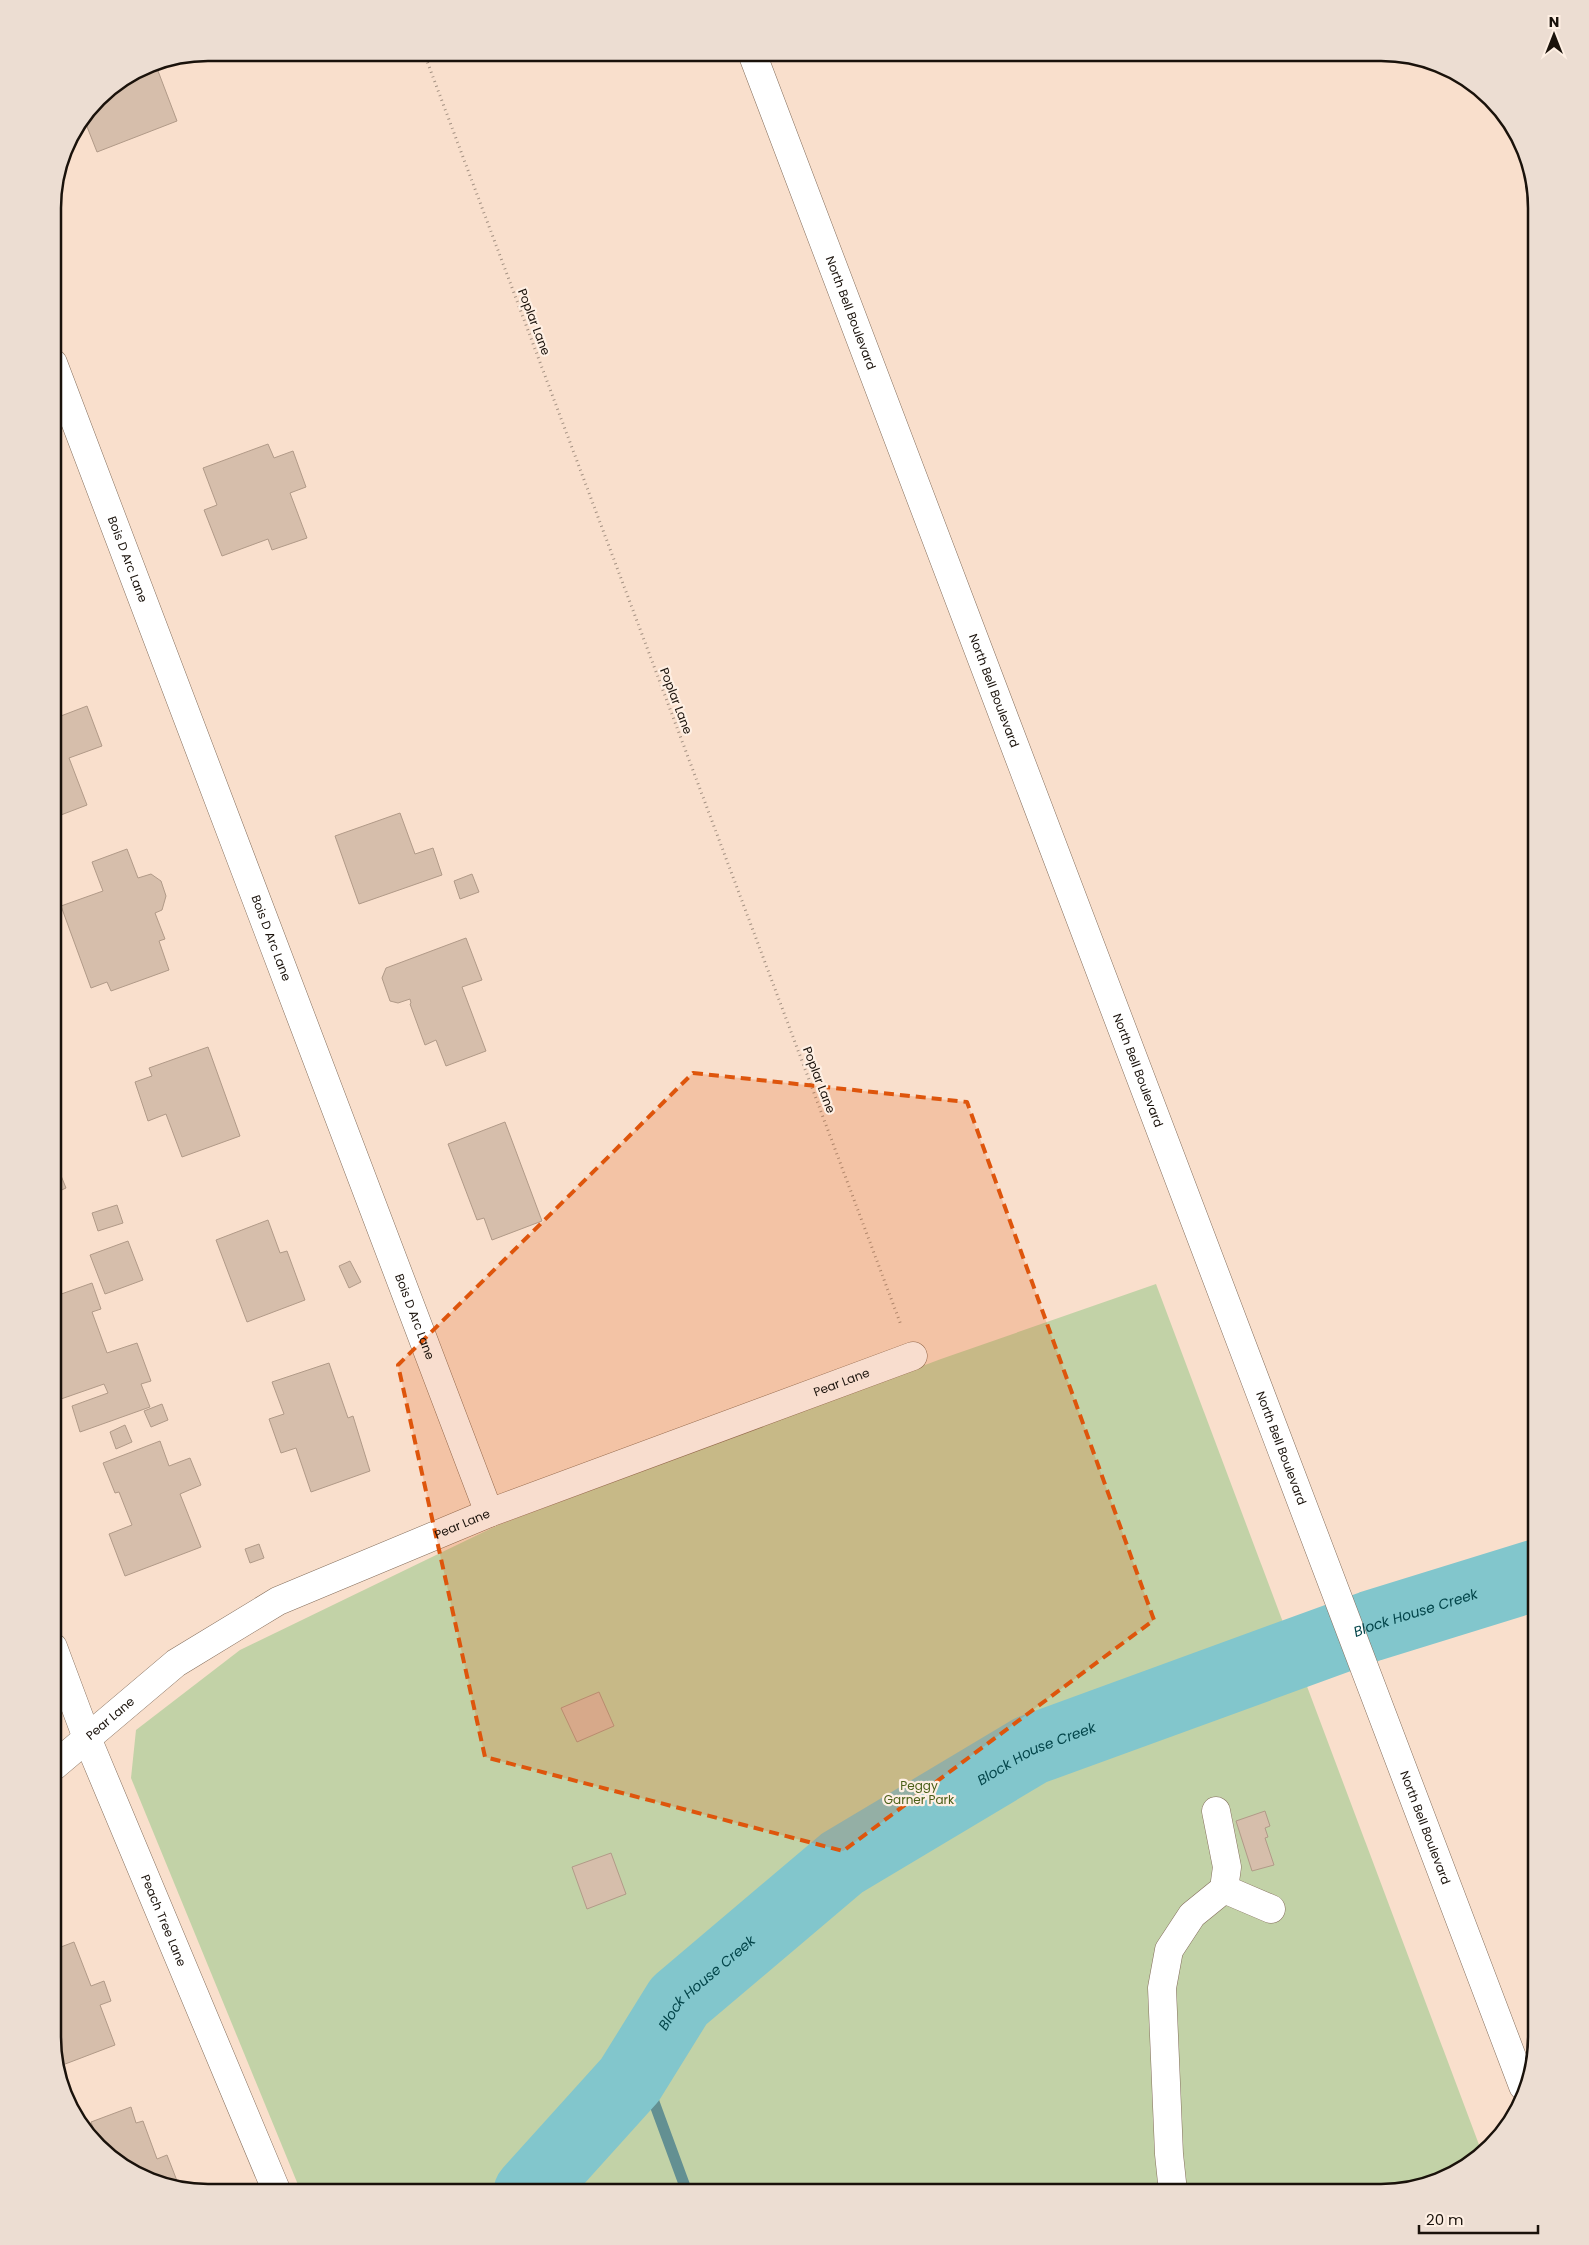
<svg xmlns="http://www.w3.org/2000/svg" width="1589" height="2245" font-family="Poppins,sans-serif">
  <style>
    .green { fill: #c2d2a7 }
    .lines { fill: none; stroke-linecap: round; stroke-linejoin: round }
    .stream { stroke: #639092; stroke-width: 11 }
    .river { stroke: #82c6cc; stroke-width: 71 }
    .building { fill: #d6beab; stroke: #b19a88 }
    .minor-casing { stroke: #846e5c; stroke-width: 29 }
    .major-casing { stroke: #846e5c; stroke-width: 29 }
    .path { stroke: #a59283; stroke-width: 3; stroke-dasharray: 1 4; stroke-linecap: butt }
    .minor { stroke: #fff; stroke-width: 28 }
    .major { stroke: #fff; stroke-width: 28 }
    .marked { fill: #de550c; fill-opacity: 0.2; stroke: #de550c; stroke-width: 4; stroke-dasharray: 10 6; stroke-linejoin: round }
    .labels { text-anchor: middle; stroke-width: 4.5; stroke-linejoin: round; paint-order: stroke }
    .street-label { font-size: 12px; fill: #1a120b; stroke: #feefe3 }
    .park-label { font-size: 12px; fill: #4a5f18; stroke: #feefe3 }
    .water-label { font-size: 14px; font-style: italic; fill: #03454a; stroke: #feefe3 }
    .rim { fill: none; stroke: #1a120b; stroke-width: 2.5 }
  </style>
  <rect width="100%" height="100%" fill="#f9dfcc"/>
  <polygon class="green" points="1156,1284 1481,2150 1459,2172 1381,2192 301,2192 131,1778 136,1730 240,1650 496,1526 941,1359"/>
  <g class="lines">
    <polyline class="stream" points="640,2064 687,2192"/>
    <path class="river" id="s1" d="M529,2192L630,2080L679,2001L842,1863L1031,1750L1371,1626L1536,1575"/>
  </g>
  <g class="building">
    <polygon points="155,63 177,121 97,152 84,119 98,98 149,64"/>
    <polygon points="268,444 274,458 293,451 306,487 290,493 307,538 272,550 268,539 222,556 204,510 217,505 203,468"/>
    <polygon points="87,706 102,746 69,758 87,805 53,818 53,719"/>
    <polygon points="400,813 415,854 433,848 442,875 359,904 335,836"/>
    <polygon points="127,849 138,878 151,874 161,881 166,896 162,910 155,913 165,939 159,941 169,970 111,991 107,982 91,988 61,906 103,891 92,862"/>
    <polygon points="472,874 479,892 460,899 454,881"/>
    <polygon points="466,938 482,980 462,987 486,1051 446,1066 436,1040 425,1045 410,1004 411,1003 410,999 398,1003 390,1001 382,978 386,968"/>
    <polygon points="208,1047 240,1136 182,1157 166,1114 148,1121 135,1082 152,1076 149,1068"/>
    <polygon points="505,1122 542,1221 492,1240 484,1218 477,1220 448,1144"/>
    <polygon points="53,1156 66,1188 53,1194"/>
    <polygon points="117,1205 123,1223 98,1231 92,1213"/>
    <polygon points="268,1220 280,1253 287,1251 305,1300 247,1322 216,1240"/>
    <polygon points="128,1241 143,1280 105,1294 90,1255"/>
    <polygon points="350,1261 361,1282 349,1288 339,1266"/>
    <polygon points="92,1283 101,1309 92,1312 107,1353 137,1343 151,1381 141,1384 150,1407 80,1432 72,1406 108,1393 104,1384 61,1399 53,1377 53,1297"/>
    <polygon points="329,1363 348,1418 353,1416 370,1471 311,1492 296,1448 281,1453 269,1419 284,1414 272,1382"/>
    <polygon points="162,1404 168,1420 151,1427 144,1411"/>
    <polygon points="125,1425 132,1442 116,1449 110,1432"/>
    <polygon points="160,1441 169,1466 190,1458 201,1485 180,1494 201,1547 125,1576 109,1534 132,1525 119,1492 115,1493 103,1463"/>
    <polygon points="259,1544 264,1558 250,1563 245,1549"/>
    <polygon points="599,1692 614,1726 577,1742 561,1708"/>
    <polygon points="1265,1811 1270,1826 1265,1828 1268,1837 1265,1838 1274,1865 1252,1871 1236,1821"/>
    <polygon points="611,1853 626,1894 587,1909 572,1867"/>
    <polygon points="74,1942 91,1986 104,1981 111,2001 100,2005 115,2045 60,2066 52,2037 53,1950"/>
    <polygon points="131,2107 136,2123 143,2121 157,2159 167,2155 179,2186 130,2172 97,2138 91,2122"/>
  </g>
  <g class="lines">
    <defs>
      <g id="minor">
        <path id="s2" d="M53,363L489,1513"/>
        <path id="s3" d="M53,1647L87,1738L277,2192"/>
        <path id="s4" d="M53,1767L176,1663L278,1601L489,1513L913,1356"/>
        <polyline points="1224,1889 1271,1909"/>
        <polyline points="1173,2192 1169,2154 1162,1988 1169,1950 1192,1915 1224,1889 1227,1867 1216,1811"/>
      </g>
      <g id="major">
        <path id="s5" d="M752,53L1523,2086"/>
      </g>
    </defs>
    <use href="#minor" class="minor-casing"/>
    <use href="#major" class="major-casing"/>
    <polyline class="path" points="424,53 901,1325"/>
    <use href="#minor" class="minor"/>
    <use href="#major" class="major"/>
  </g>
  <path class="marked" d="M693,1073L967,1102L1154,1620L843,1851L485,1757L398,1365Z"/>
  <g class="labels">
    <g class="street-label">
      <text dy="4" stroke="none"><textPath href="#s5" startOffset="278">North Bell Boulevard</textPath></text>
      <text transform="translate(534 322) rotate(69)" y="4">Poplar Lane</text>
      <text dy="4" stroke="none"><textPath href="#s2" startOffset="210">Bois D Arc Lane</textPath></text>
      <text dy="4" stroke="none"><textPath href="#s5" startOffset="682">North Bell Boulevard</textPath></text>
      <text transform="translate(676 701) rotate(69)" y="4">Poplar Lane</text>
      <text dy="4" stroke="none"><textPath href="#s2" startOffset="615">Bois D Arc Lane</textPath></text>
      <text dy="4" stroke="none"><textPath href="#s5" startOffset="1088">North Bell Boulevard</textPath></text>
      <text transform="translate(819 1080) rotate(69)" y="4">Poplar Lane</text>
      <text dy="4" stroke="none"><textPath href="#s2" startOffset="1020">Bois D Arc Lane</textPath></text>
      <text dy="4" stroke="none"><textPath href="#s4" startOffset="885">Pear Lane</textPath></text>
      <text dy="4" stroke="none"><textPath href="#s5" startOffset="1492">North Bell Boulevard</textPath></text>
      <text dy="4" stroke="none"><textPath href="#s4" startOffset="480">Pear Lane</textPath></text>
      <text dy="4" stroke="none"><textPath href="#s4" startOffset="75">Pear Lane</textPath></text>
      <text dy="4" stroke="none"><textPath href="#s5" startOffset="1898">North Bell Boulevard</textPath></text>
      <text dy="4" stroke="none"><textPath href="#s3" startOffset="295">Peach Tree Lane</textPath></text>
    </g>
    <g class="park-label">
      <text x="919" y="1790">Peggy<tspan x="919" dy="14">Garner Park</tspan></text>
    </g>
    <g class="water-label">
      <text dy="5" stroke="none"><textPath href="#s1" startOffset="1086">Block House Creek</textPath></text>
      <text dy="5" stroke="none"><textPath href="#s1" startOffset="681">Block House Creek</textPath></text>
      <text dy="5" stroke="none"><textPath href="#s1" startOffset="276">Block House Creek</textPath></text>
    </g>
  </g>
  <path d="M0 0H1589V2245H0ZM208 61H1381A147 147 0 0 1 1528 208V2037A147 147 0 0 1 1381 2184H208A147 147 0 0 1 61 2037V208A147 147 0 0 1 208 61Z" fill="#ecddd2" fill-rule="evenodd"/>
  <path class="rim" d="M208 61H1381A147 147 0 0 1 1528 208V2037A147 147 0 0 1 1381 2184H208A147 147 0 0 1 61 2037V208A147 147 0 0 1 208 61Z"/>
  <g transform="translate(1554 35)" stroke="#feefe3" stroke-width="4" paint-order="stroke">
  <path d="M0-4L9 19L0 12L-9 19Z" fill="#1a120b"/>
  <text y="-8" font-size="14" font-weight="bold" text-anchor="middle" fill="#1a120b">N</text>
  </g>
  <path d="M1419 2225v8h119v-8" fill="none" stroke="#1a120b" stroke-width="2.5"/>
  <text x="1426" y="2225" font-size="15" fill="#1a120b" stroke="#feefe3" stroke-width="4" paint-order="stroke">20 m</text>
</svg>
